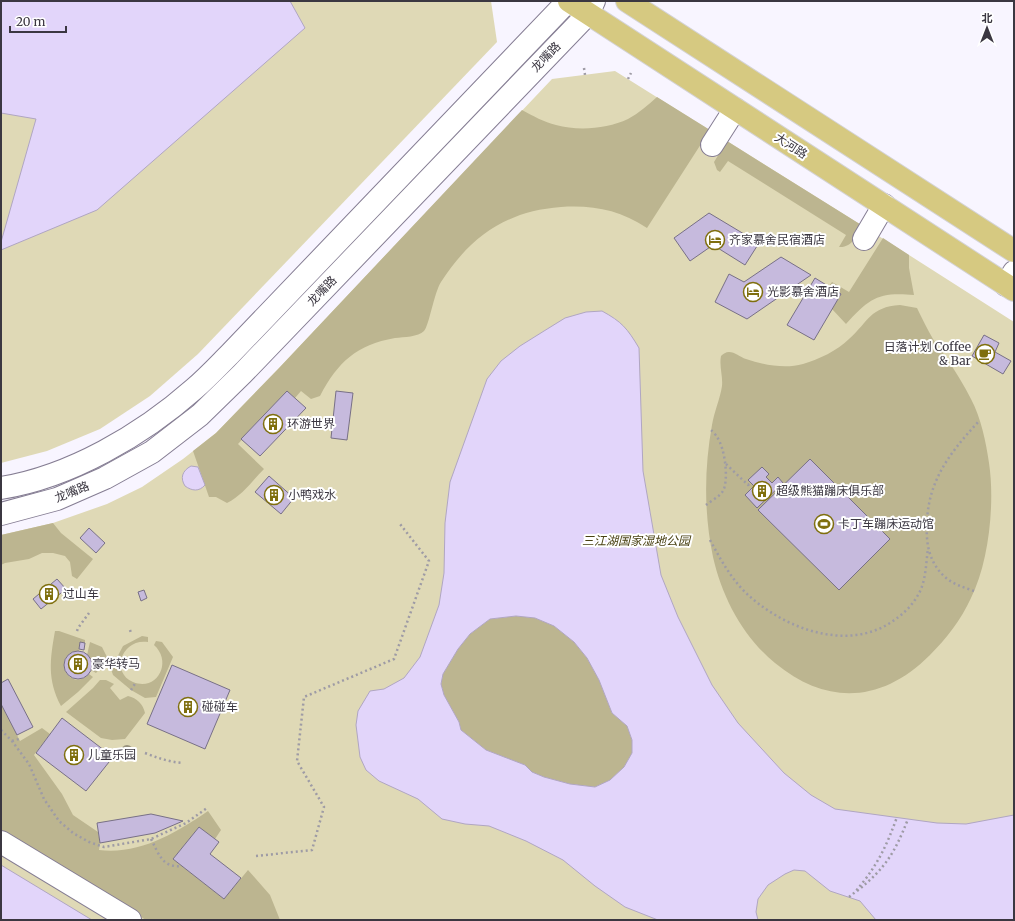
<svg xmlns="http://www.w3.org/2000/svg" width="1015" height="921" font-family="Merriweather,'Noto Sans SC',serif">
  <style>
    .green { fill: #dfd9b6 }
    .forest { fill: #bcb590 }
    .water { fill: #e2d5fa; stroke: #b0a6c2; fill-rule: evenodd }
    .building { fill: #c6badd; stroke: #787086 }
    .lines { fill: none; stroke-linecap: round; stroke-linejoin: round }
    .minor-casing { stroke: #857d93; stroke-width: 24 }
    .major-casing { stroke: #d4d3d5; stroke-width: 24 }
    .path { stroke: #9e9ba5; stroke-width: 2.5; stroke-dasharray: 2 3; stroke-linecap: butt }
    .minor { stroke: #fff; stroke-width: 22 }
    .major { stroke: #d6c981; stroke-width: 22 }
    .tree { fill: #98927d }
    .labels { text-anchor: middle; stroke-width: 4; stroke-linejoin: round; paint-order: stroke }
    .street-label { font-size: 12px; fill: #3b3741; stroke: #fff }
    .poi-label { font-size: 12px; fill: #3b3741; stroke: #fff; text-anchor: start }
    .park-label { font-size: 12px; font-style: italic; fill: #494113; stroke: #fff }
  </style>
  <rect width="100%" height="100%" fill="#f8f5ff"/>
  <g class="green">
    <polygon points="1,1 491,1 497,42 198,354 150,396 100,429 47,451 1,463"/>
    <polygon points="615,71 909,255 1014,322 1014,920 1,920 1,535 53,523 107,504 142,487 183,459 216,433 280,367 552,79"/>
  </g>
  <g class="forest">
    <path d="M657,97L710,130L647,228C619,210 594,205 561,207C506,211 470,237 441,282C434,293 429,326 424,331C418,337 404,337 395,338C356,345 338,362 320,396L311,399L301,391L295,398L287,391L238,444L264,469C252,481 242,496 227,503L216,497H209L193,451L216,433L280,367L522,110C533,116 544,122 556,125C578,131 607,129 628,119C639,113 648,105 657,97Z"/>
    <path d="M727,141L863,226C857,235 852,248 839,247L846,235L728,161L720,172L717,170L714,162Z"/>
    <path d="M883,238L909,255V268L914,295C878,292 870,298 846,324L832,309L841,294L829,286L832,282L849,292Z"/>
    <path d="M900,305L917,308C922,318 927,329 933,339C937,346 942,351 946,357C955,371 964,385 971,399C981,418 986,442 989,463C995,503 989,562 971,598C961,620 946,639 930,655C882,703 827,706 775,663C743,637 722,597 713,557C704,514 704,469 712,425C714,412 720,399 722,386C723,376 719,366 721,356C723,354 726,352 729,352C735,352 740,357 746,359C764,365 785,369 803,364C819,359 837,351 849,339C869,321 870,307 900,305Z"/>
    <polygon points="53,523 61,533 93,559 77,579 72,576 70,562 65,556 53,553 42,553 29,559 5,563 1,565 1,535"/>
    <polygon points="516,616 535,618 554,626 574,642 587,658 599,680 612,713 627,726 632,740 632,753 624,767 610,780 595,787 570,784 544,777 532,772 525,765 486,750 461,730 459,722 444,695 441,684 443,674 458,649 470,634 490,619"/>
    <path d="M55,631H59L85,640V643H80L79,651C49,655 70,694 89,674L93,677L78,692L61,706C47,680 50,659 55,631Z"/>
    <path d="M142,636L148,637V642C122,638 110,672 133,682C157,692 173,662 154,645L156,641L162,642L173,657L156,697L145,698L131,690L113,675L111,669L123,646Z"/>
    <polygon points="90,642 102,647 108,659 96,673 91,670 92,663 87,655"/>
    <path d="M100,680H106L114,684L110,688L120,700L128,696C137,698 143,704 145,713L125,739L112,740L101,738L66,712L93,688Z"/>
    <path d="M1,704L20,741L42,728L50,734L34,755L62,794L73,815L98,832L100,843L99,850C139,855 176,833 208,811L221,830L215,839L199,827L173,859L224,899L248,870L270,895L280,920H146L1,832Z"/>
  </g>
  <g class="water">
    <polygon points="1,1 290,1 305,28 97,210 1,250 1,242 36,119 1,113"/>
    <path d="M602,311C622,322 627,328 639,348L643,471L661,575L678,617L712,685L738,723L784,773L811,795L835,809L937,823L966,824L1014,815V920H876L860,901L830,891L805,871L794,870L785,874L768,885L758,899L756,912L758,920H658L625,907L595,886L563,860L526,841L489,826L465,824L442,819L418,799L379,781L366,770L360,757L356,725L358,711L370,691L384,689L404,678L420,657L439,605L444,573L445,523L450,482L487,379L501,361L520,346L544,331L565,318L586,312ZM516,616L535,618L554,626L574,642L587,658L599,680L612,713L627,726L632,740V753L624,767L610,780L595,787L570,784L544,777L532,772L525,765L486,750L461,730L459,722L444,695L441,684L443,674L458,649L470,634L490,619Z"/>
    <path d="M191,466L198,467L205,485C199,492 192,491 185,486C180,478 182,471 191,466Z"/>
    <polygon points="1,865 92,920 1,920"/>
  </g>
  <g class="building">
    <polygon points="709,213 759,243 745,265 713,245 690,261 674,238"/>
    <polygon points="781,257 811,275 747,319 715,302 729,274 744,282"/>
    <polygon points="815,278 841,294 814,340 787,325"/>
    <polygon points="984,335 999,343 995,352 1011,361 1003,374 972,356"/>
    <polygon points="287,391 306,408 260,456 241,439"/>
    <polygon points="336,391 353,393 347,440 331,438"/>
    <polygon points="810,459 890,539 839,590 758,510"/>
    <polygon points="762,467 769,474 766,477 772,483 778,477 783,483 757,508 745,495 754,486 748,480"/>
    <polygon points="269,476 294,498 281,514 255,492"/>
    <polygon points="89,528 105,543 96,553 80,538"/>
    <polygon points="57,579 66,589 41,609 33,599"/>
    <polygon points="144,590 147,598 141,601 138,592"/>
    <polygon points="80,642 85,643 84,650 79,649"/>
    <circle cx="78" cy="665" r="14"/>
    <polygon points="172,665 230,690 205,749 147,724"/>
    <polygon points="8,679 33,727 17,735 1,704 1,683"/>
    <polygon points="62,718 113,757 86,791 36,753"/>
    <polygon points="151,814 183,821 155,833 100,843 97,823"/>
    <polygon points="199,827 219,842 210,854 241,878 224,899 173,859"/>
  </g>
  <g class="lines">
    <defs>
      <g id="minor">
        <polyline points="712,145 735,109"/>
        <polyline points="864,239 884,205"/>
        <polyline points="1006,285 1014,272"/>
        <path d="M1,488C70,477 142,435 194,389C207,378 219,365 231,353L568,1"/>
        <polyline points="1,514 57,499 105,478 152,452 200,415 242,374 588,14 594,1"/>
        <polyline points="1,842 130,920"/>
      </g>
      <g id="major">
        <polyline points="569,1 1014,290"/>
        <polyline points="627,1 1014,251"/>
      </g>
    </defs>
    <use href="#minor" class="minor-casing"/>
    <use href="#major" class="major-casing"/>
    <g class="path">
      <polyline points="584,68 585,75"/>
      <polyline points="628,79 631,73"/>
      <polyline points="726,464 748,485 751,483"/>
      <path d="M706,505C711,501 719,497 723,491C729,480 725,448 717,437C716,435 713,432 711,430"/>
      <path d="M710,540C721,560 730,577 746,593C783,628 847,653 893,621C903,614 912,606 918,595C926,582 926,563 928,548"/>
      <path d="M974,591C963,587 952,584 944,576C933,566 928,552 927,538C924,486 946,457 979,421"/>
      <polyline points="130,630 131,633"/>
      <polyline points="77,631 78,628 89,613"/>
      <polyline points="131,690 136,682"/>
      <polyline points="1,730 12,741 29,764 44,799 59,821 73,833 89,842 104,847 151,839 186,823 207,808"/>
      <polyline points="12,741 19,739"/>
      <path d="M145,753C158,758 169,762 183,763"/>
      <path d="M151,839C159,854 162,868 182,866"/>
      <polyline points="256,856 312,850 324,807 297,761 304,697 394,659 429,561 400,524"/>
      <path d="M857,891C886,868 895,852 908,819"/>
      <path d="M849,897C855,893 859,887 864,881C880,860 888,842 897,817"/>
    </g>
    <use href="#minor" class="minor"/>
    <use href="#major" class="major"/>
  </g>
  <circle class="tree" cx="127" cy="751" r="6"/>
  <defs>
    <symbol id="hotel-ring" viewBox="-11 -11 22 22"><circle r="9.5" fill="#fff" stroke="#7f6f0e" stroke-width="1.5"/><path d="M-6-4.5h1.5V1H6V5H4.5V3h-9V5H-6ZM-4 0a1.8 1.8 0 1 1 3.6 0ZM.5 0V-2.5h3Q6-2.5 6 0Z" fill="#7f6f0e"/></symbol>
    <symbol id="cafe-ring" viewBox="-11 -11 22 22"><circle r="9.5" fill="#fff" stroke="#7f6f0e" stroke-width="1.5"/><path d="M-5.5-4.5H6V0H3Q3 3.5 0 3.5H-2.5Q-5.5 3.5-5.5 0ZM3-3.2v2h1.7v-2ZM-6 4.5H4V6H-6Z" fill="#7f6f0e"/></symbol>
    <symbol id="building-ring" viewBox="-11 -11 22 22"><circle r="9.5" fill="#fff" stroke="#7f6f0e" stroke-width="1.5"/><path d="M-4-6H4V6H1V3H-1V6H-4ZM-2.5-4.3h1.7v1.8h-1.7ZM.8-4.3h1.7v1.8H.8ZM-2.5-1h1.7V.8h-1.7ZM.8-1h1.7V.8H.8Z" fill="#7f6f0e"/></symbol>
    <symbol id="stadium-ring" viewBox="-11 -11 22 22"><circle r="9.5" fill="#fff" stroke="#7f6f0e" stroke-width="1.5"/><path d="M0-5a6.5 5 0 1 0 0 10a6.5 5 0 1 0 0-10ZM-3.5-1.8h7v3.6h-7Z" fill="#7f6f0e"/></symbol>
  </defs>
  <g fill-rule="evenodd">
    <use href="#hotel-ring" x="704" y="229" width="22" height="22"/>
    <use href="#hotel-ring" x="742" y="281" width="22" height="22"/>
    <use href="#cafe-ring" x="974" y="343" width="22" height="22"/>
    <use href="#building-ring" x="262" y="413" width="22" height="22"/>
    <use href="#building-ring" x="751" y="480" width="22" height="22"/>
    <use href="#building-ring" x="263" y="484" width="22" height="22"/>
    <use href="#stadium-ring" x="813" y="513" width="22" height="22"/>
    <use href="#building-ring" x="38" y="583" width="22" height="22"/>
    <use href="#building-ring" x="67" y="653" width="22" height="22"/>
    <use href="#building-ring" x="177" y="696" width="22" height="22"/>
    <use href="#building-ring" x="63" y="744" width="22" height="22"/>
  </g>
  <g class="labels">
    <g class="street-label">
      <text transform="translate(546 57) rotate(-46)" y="4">龙嘴路</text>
      <text transform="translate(791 146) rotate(33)" y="4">大河路</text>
      <text transform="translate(322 291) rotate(-46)" y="4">龙嘴路</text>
      <text transform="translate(72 492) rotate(-22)" y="4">龙嘴路</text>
    </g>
    <g class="poi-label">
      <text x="729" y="244">齐家慕舍民宿酒店</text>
      <text x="767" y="296">光影慕舍酒店</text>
      <text x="971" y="351" text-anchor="end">日落计划 Coffee<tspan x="971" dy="14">&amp; Bar</tspan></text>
      <text x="287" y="428">环游世界</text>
      <text x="776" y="495">超级熊猫蹦床俱乐部</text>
      <text x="288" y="499">小鸭戏水</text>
      <text x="838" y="528">卡丁车蹦床运动馆</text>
      <text x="63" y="598">过山车</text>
      <text x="92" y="668">豪华转马</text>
      <text x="202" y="711">碰碰车</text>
      <text x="88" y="759">儿童乐园</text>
    </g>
    <g class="park-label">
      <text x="636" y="545">三江湖国家湿地公园</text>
    </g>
  </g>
  <rect width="1015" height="921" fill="none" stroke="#3b3741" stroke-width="4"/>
  <g transform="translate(987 28)" stroke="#ffffff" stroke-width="3" paint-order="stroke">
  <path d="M0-3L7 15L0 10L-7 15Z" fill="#3b3741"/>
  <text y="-6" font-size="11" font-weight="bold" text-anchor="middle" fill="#3b3741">北</text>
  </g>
  <path d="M10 26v6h56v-6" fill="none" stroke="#3b3741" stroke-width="2"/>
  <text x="16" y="26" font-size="12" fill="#3b3741" stroke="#ffffff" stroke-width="3" paint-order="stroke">20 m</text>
</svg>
